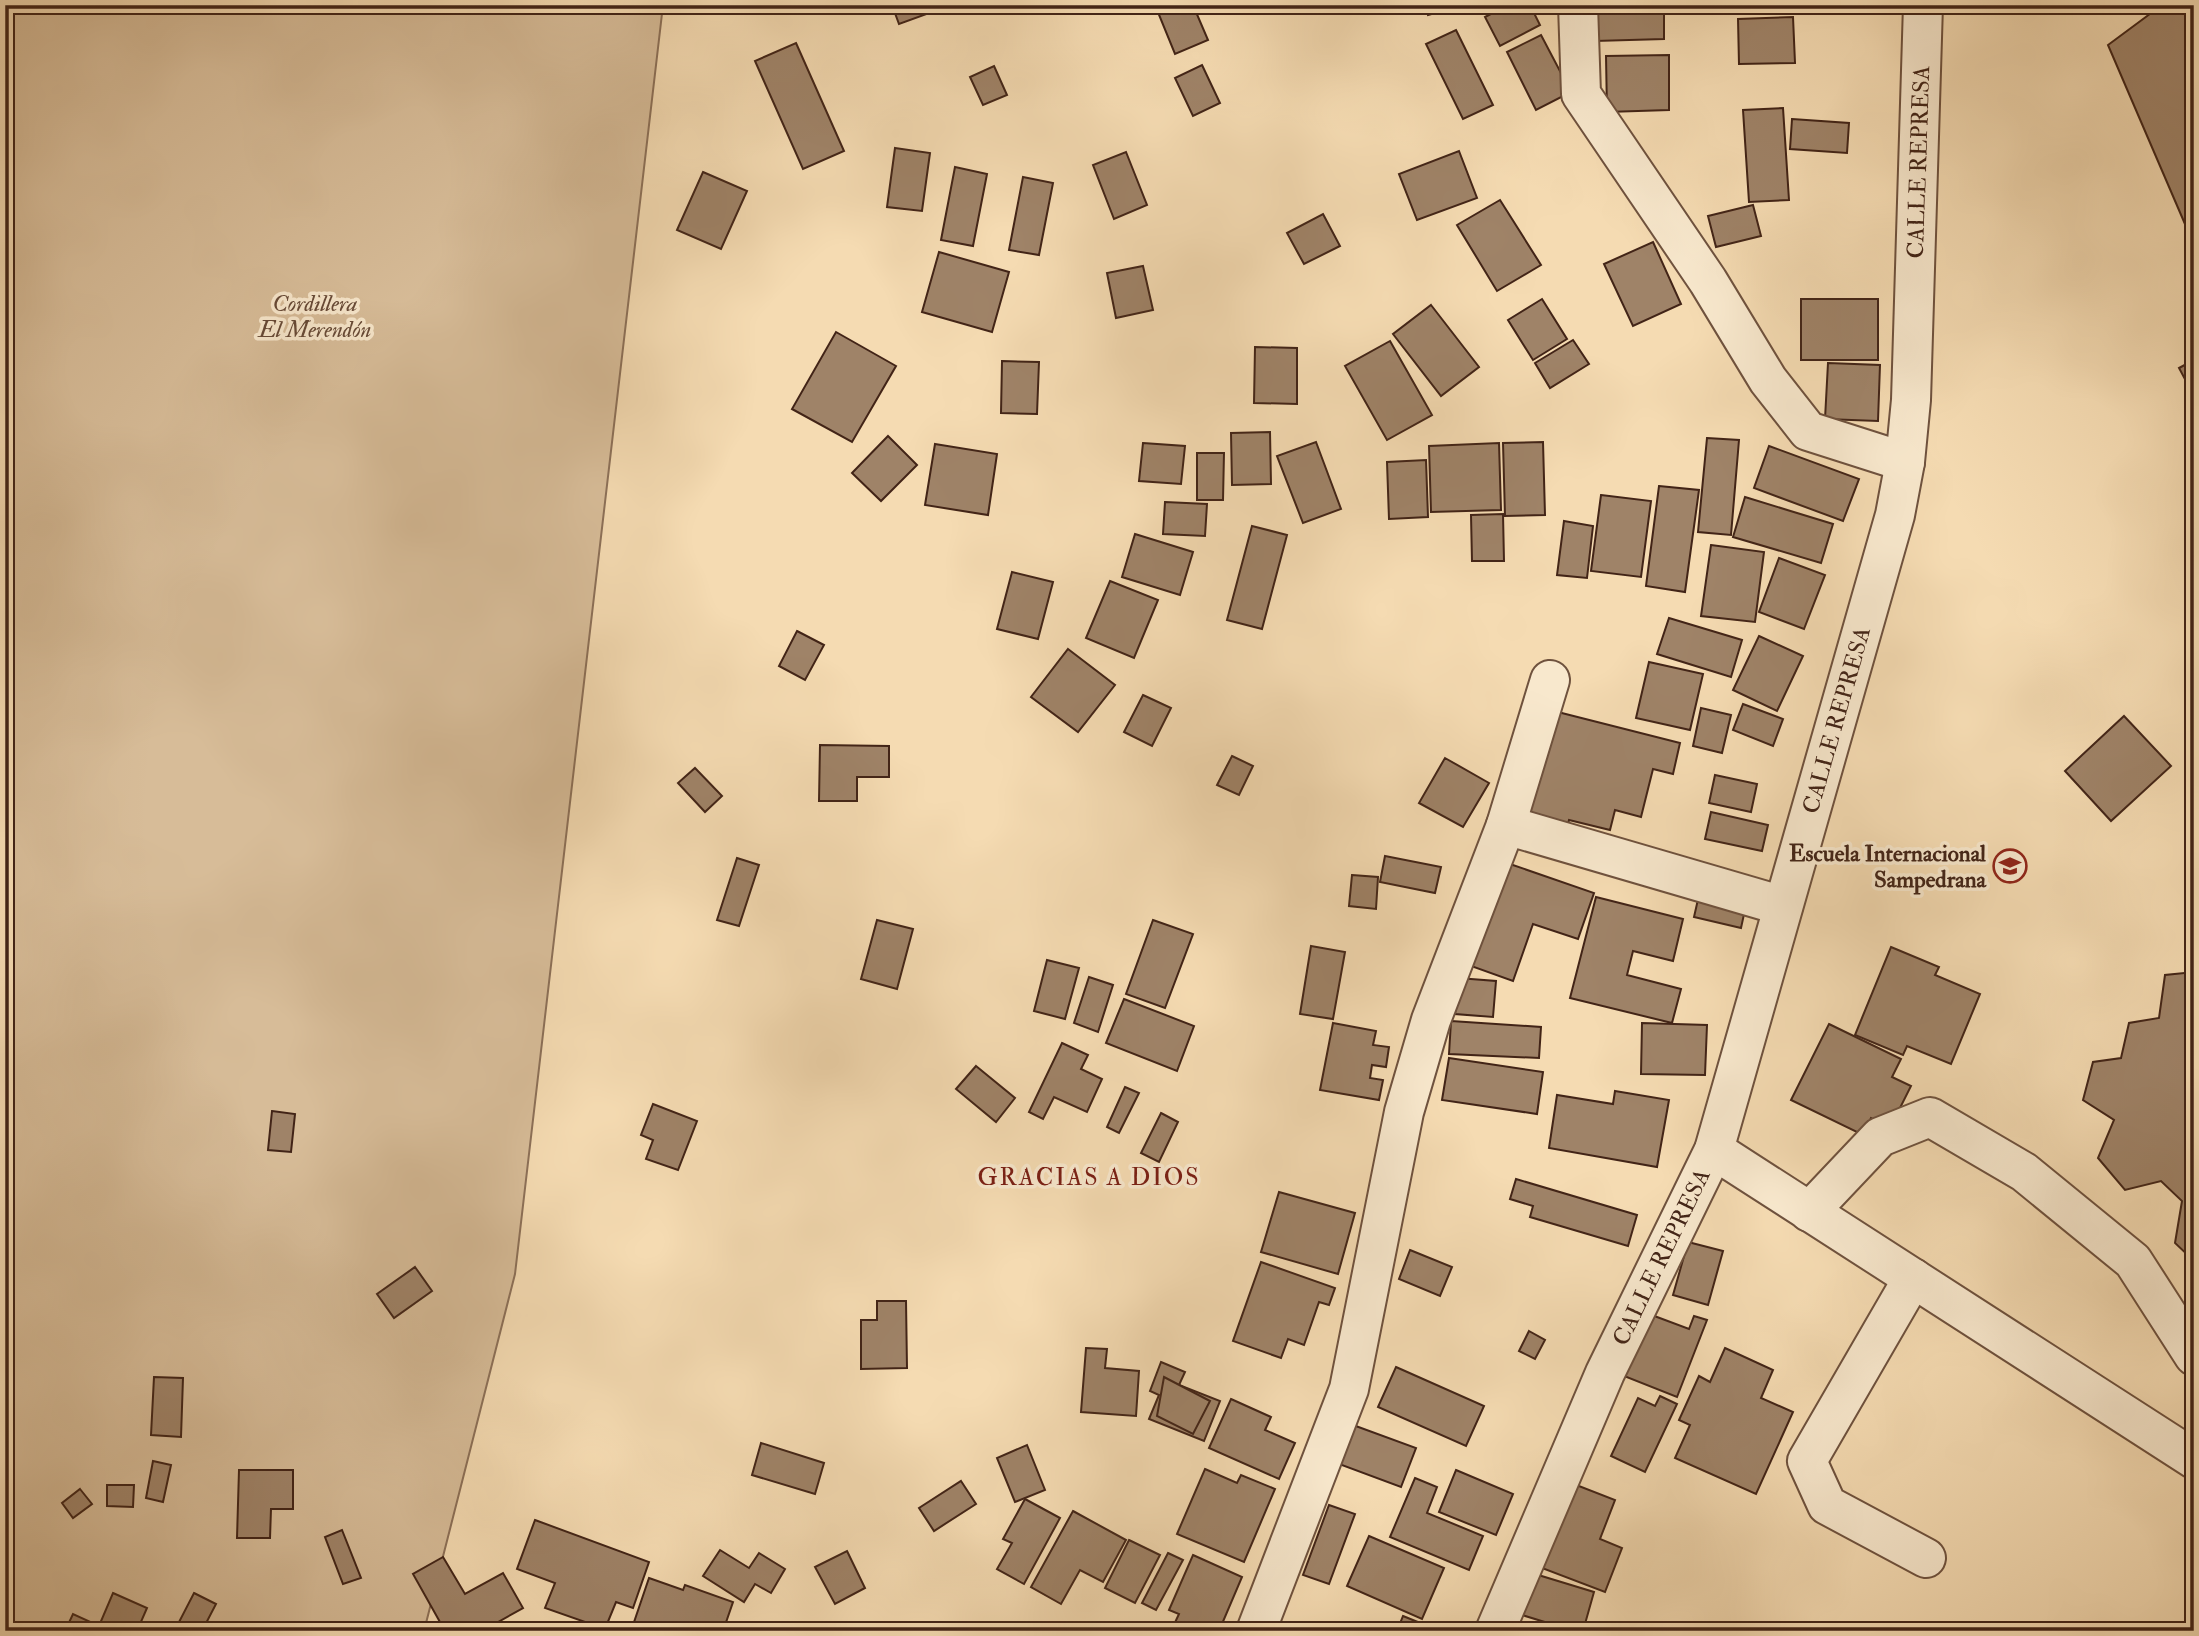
<svg xmlns="http://www.w3.org/2000/svg" width="2199" height="1636" font-family="'IM FELL Double Pica',serif">
  <style>
    .green { fill: #d7bc98; stroke: #8c7058; stroke-width: 2 }
    .building { fill: #9f8368; stroke: #422417; stroke-width: 2 }
    .lines { fill: none; stroke-linecap: round; stroke-linejoin: round }
    .minor-casing { stroke: #6f523e; stroke-width: 42 }
    .minor { stroke: #f8e8cd; stroke-width: 38 }
    .labels { text-anchor: middle; stroke-width: 7; stroke-linejoin: round; paint-order: stroke }
    .street-label { font-size: 23px; fill: #422417; stroke: #f8e8cd }
    .park-label { font-size: 23px; font-style: italic; fill: #674a37; stroke: #f8e8cd }
    .poi-label { font-size: 23px; font-weight: bold; fill: #422417; stroke: #f8e8cd; text-anchor: end }
    .neighbourhood-label { font-size: 24px; letter-spacing: 2px; fill: #7a1f14; stroke: #f8e8cd }
  </style>
  <rect width="100%" height="100%" fill="#f5dbb2"/>
  <filter id="stains"><feTurbulence type="fractalNoise" baseFrequency=".00286" numOctaves="4"/><feColorMatrix values="0 0 0 0 .2 0 0 0 0 .09 0 0 0 0 .02 0 0 0 .5 -.17"/></filter>
  <radialGradient id="worn" r=".72"><stop offset=".6" stop-color="#630" stop-opacity="0"/><stop offset="1" stop-color="#630" stop-opacity=".3"/></radialGradient>
  <polygon class="green" points="5,5 663,5 515,1274 424,1631 5,1631"/>
  <g class="building">
    <polygon points="892,5 933,5 935,11 899,24"/>
    <polygon points="1155,5 1193,5 1208,40 1175,54"/>
    <polygon points="1425,5 1461,5 1461,6 1428,15"/>
    <polygon points="1508,5 1530,5 1540,25 1500,46 1485,17"/>
    <polygon points="1595,5 1664,5 1664,39 1595,41"/>
    <polygon points="2162,5 2194,5 2194,245 2108,45"/>
    <polygon points="1793,17 1795,63 1739,64 1738,19"/>
    <polygon points="1456,30 1493,105 1463,119 1426,44"/>
    <polygon points="1541,35 1571,92 1536,110 1507,52"/>
    <polygon points="796,43 844,151 803,169 755,61"/>
    <polygon points="1669,55 1669,110 1607,112 1606,56"/>
    <polygon points="1202,65 1220,103 1193,116 1175,78"/>
    <polygon points="994,66 1007,95 983,105 970,77"/>
    <polygon points="1783,108 1789,200 1749,202 1743,110"/>
    <polygon points="1792,119 1849,123 1847,153 1790,149"/>
    <polygon points="895,148 930,153 922,211 887,207"/>
    <polygon points="1459,151 1477,198 1417,220 1399,174"/>
    <polygon points="1126,152 1147,205 1114,219 1093,165"/>
    <polygon points="955,167 987,174 973,246 941,240"/>
    <polygon points="703,172 747,191 721,249 677,230"/>
    <polygon points="1023,177 1053,183 1039,255 1009,250"/>
    <polygon points="1500,200 1541,265 1497,291 1457,225"/>
    <polygon points="1753,205 1761,236 1716,247 1708,216"/>
    <polygon points="1323,214 1340,246 1304,264 1287,233"/>
    <polygon points="1653,242 1681,304 1633,326 1604,264"/>
    <polygon points="939,252 1009,272 992,332 922,312"/>
    <polygon points="1143,266 1153,310 1116,318 1107,273"/>
    <polygon points="1542,299 1567,339 1533,360 1508,320"/>
    <rect x="1801" y="299" width="77" height="61"/>
    <polygon points="1431,305 1479,367 1441,396 1393,334"/>
    <polygon points="836,332 896,366 852,442 792,409"/>
    <polygon points="1573,340 1589,364 1550,388 1535,363"/>
    <polygon points="1390,341 1432,415 1387,440 1345,366"/>
    <polygon points="1255,347 1297,348 1297,404 1254,403"/>
    <polygon points="2194,360 2194,396 2179,368"/>
    <polygon points="1002,361 1039,362 1037,414 1001,413"/>
    <polygon points="1828,363 1880,365 1878,421 1825,419"/>
    <polygon points="1270,432 1271,484 1232,485 1231,433"/>
    <polygon points="888,436 917,465 881,501 852,473"/>
    <polygon points="1707,438 1739,440 1731,535 1698,532"/>
    <polygon points="1316,442 1341,509 1303,523 1277,456"/>
    <polygon points="1543,442 1545,515 1505,516 1503,443"/>
    <polygon points="1143,443 1185,446 1181,484 1139,481"/>
    <polygon points="1499,443 1501,510 1431,512 1429,446"/>
    <polygon points="935,444 997,454 988,515 925,505"/>
    <polygon points="1769,446 1859,479 1843,521 1754,488"/>
    <polygon points="1197,453 1224,453 1223,500 1197,500"/>
    <polygon points="1426,460 1428,517 1389,519 1387,462"/>
    <polygon points="1659,486 1699,490 1685,592 1646,586"/>
    <polygon points="1601,495 1651,501 1641,577 1591,571"/>
    <polygon points="1745,497 1833,524 1821,563 1733,537"/>
    <polygon points="1165,502 1207,504 1205,536 1163,534"/>
    <polygon points="1503,514 1504,561 1472,561 1471,515"/>
    <polygon points="1564,521 1593,526 1587,578 1557,575"/>
    <polygon points="1252,526 1287,535 1262,629 1227,620"/>
    <polygon points="1135,534 1193,552 1180,595 1122,577"/>
    <polygon points="1711,545 1764,552 1755,622 1701,616"/>
    <polygon points="1779,558 1825,575 1804,629 1759,612"/>
    <polygon points="1012,572 1053,582 1038,639 997,629"/>
    <polygon points="1110,581 1158,600 1134,658 1086,638"/>
    <polygon points="1669,618 1742,640 1731,677 1657,654"/>
    <polygon points="797,631 824,645 805,680 779,666"/>
    <polygon points="1759,636 1803,656 1777,711 1733,690"/>
    <polygon points="1068,649 1115,685 1078,732 1031,697"/>
    <polygon points="1649,662 1703,674 1690,730 1636,718"/>
    <polygon points="1143,695 1171,708 1152,746 1124,732"/>
    <polygon points="1743,704 1783,719 1773,746 1733,730"/>
    <polygon points="1701,708 1731,715 1722,753 1693,746"/>
    <polygon points="1546,709 1680,743 1673,774 1653,769 1641,817 1615,810 1610,830 1569,820 1565,836 1517,824"/>
    <polygon points="2124,716 2171,766 2111,821 2065,771"/>
    <polygon points="820,745 889,746 889,777 857,777 857,801 819,801"/>
    <polygon points="1232,756 1253,766 1239,795 1217,785"/>
    <polygon points="1445,758 1489,783 1463,827 1419,803"/>
    <polygon points="695,768 722,796 705,812 678,783"/>
    <polygon points="1715,775 1757,784 1751,812 1709,803"/>
    <polygon points="1711,812 1768,825 1762,851 1705,839"/>
    <polygon points="1385,856 1441,867 1435,893 1380,882"/>
    <polygon points="737,858 759,865 739,926 717,920"/>
    <polygon points="1507,863 1594,893 1578,939 1533,924 1513,981 1471,966"/>
    <polygon points="1352,875 1378,877 1376,909 1349,906"/>
    <polygon points="1699,895 1746,905 1741,928 1694,917"/>
    <polygon points="1596,897 1683,919 1673,961 1633,951 1627,975 1681,989 1672,1023 1570,998"/>
    <polygon points="877,920 913,929 897,989 861,979"/>
    <polygon points="1153,920 1193,934 1165,1008 1126,994"/>
    <polygon points="1311,946 1345,952 1333,1019 1300,1014"/>
    <polygon points="1891,947 1939,967 1935,975 1980,994 1951,1064 1907,1046 1903,1055 1855,1035"/>
    <polygon points="1047,960 1079,968 1065,1019 1034,1011"/>
    <polygon points="2194,972 2194,1261 2175,1243 2182,1201 2161,1181 2125,1190 2098,1158 2114,1120 2083,1100 2093,1062 2121,1058 2129,1023 2159,1018 2165,975"/>
    <polygon points="1089,977 1113,985 1098,1032 1074,1023"/>
    <polygon points="1458,978 1496,981 1493,1017 1455,1014"/>
    <polygon points="1124,999 1194,1026 1177,1071 1106,1043"/>
    <polygon points="1451,1021 1541,1027 1539,1058 1449,1054"/>
    <polygon points="1333,1023 1376,1031 1373,1045 1389,1047 1386,1067 1372,1065 1370,1078 1383,1080 1379,1100 1320,1090"/>
    <polygon points="1642,1023 1707,1025 1705,1075 1641,1074"/>
    <polygon points="1829,1024 1901,1059 1892,1077 1911,1086 1890,1128 1871,1118 1863,1135 1791,1100"/>
    <polygon points="1062,1043 1088,1055 1081,1069 1102,1079 1087,1112 1054,1097 1043,1119 1029,1112"/>
    <polygon points="1449,1058 1543,1072 1537,1114 1442,1100"/>
    <polygon points="976,1066 1015,1098 996,1122 956,1089"/>
    <polygon points="1125,1087 1139,1093 1119,1133 1107,1127"/>
    <polygon points="1615,1091 1669,1100 1657,1167 1549,1148 1557,1095 1613,1104"/>
    <polygon points="653,1104 697,1121 678,1170 646,1159 653,1140 641,1135"/>
    <polygon points="272,1111 295,1114 291,1152 268,1150"/>
    <polygon points="1161,1113 1178,1122 1159,1162 1141,1153"/>
    <polygon points="1516,1179 1637,1215 1628,1246 1530,1217 1533,1206 1510,1199"/>
    <polygon points="1279,1192 1355,1213 1338,1274 1261,1252"/>
    <polygon points="1688,1242 1723,1251 1708,1305 1673,1295"/>
    <polygon points="1410,1250 1452,1267 1440,1296 1399,1279"/>
    <polygon points="1261,1262 1335,1288 1329,1305 1319,1302 1304,1345 1288,1339 1281,1358 1233,1341"/>
    <polygon points="415,1267 432,1291 394,1318 377,1294"/>
    <polygon points="877,1301 906,1301 907,1368 861,1369 861,1320 877,1320"/>
    <polygon points="1649,1314 1689,1329 1694,1316 1707,1320 1677,1397 1624,1376"/>
    <polygon points="1529,1331 1545,1340 1535,1359 1519,1351"/>
    <polygon points="1086,1348 1107,1349 1105,1368 1139,1371 1136,1416 1081,1412"/>
    <polygon points="1725,1348 1773,1370 1761,1398 1793,1412 1756,1494 1675,1458 1690,1425 1679,1420 1699,1376 1710,1382"/>
    <polygon points="1161,1362 1185,1372 1179,1385 1220,1401 1204,1441 1149,1419 1159,1395 1150,1391"/>
    <polygon points="1396,1367 1484,1406 1466,1446 1378,1407"/>
    <polygon points="154,1377 183,1378 181,1437 151,1435"/>
    <polygon points="1164,1377 1210,1401 1193,1434 1157,1416"/>
    <polygon points="1660,1396 1677,1404 1645,1472 1611,1456 1638,1398 1655,1406"/>
    <polygon points="1231,1399 1271,1417 1265,1430 1295,1443 1279,1479 1209,1448"/>
    <polygon points="1353,1425 1416,1448 1401,1487 1339,1464"/>
    <polygon points="761,1443 824,1463 815,1494 752,1475"/>
    <polygon points="1027,1445 1045,1490 1015,1502 997,1458"/>
    <polygon points="153,1461 171,1465 163,1502 146,1498"/>
    <polygon points="1205,1469 1237,1483 1241,1475 1275,1489 1244,1562 1177,1534"/>
    <polygon points="239,1470 293,1470 293,1509 271,1509 270,1538 237,1538"/>
    <polygon points="1456,1470 1513,1494 1496,1535 1439,1512"/>
    <polygon points="1415,1478 1437,1487 1427,1513 1483,1536 1469,1570 1390,1537"/>
    <polygon points="961,1481 976,1504 934,1531 919,1508"/>
    <polygon points="1566,1481 1615,1500 1600,1539 1622,1548 1605,1592 1534,1565"/>
    <polygon points="107,1485 134,1485 133,1507 107,1506"/>
    <polygon points="80,1489 92,1504 73,1518 62,1503"/>
    <polygon points="1025,1499 1060,1518 1024,1584 997,1569 1012,1543 1003,1539"/>
    <polygon points="1329,1505 1355,1514 1329,1584 1303,1575"/>
    <polygon points="1073,1511 1126,1540 1103,1582 1080,1570 1061,1604 1031,1587"/>
    <polygon points="535,1520 649,1562 633,1608 616,1602 605,1629 545,1608 555,1583 517,1569"/>
    <polygon points="342,1530 361,1578 343,1584 325,1537"/>
    <polygon points="1369,1536 1444,1568 1422,1619 1347,1586"/>
    <polygon points="1129,1540 1160,1555 1135,1603 1105,1588"/>
    <polygon points="720,1550 749,1568 759,1553 785,1569 771,1593 755,1584 744,1602 703,1576"/>
    <polygon points="847,1551 865,1588 835,1604 815,1567"/>
    <polygon points="1168,1553 1183,1560 1156,1610 1142,1603"/>
    <polygon points="1193,1555 1242,1577 1219,1631 1171,1631 1179,1614 1169,1610"/>
    <polygon points="443,1557 465,1594 503,1573 523,1608 482,1631 445,1631 413,1574"/>
    <polygon points="1535,1574 1594,1592 1583,1631 1574,1631 1522,1615"/>
    <polygon points="649,1578 683,1590 685,1585 733,1602 723,1631 631,1631"/>
    <polygon points="113,1593 147,1608 137,1631 65,1631 73,1614 99,1626"/>
    <polygon points="194,1593 216,1604 202,1631 192,1631 178,1624"/>
    <polygon points="1403,1616 1440,1631 1397,1631"/>
  </g>
  <g class="lines">
    <defs>
      <g id="minor">
        <polyline points="1578,5 1581,94 1708,281 1768,380 1808,431 1905,462"/>
        <polyline points="1506,825 1783,906"/>
        <polyline points="1714,1150 2194,1459"/>
        <polyline points="1809,1212 1880,1137 1930,1117 2024,1172 2133,1261 2194,1356"/>
        <polyline points="1913,1278 1807,1461 1827,1505 1926,1558"/>
        <polyline points="1256,1631 1349,1389 1404,1112 1431,1020 1506,825 1550,680"/>
        <polyline points="1495,1631 1605,1373 1714,1150 1895,515 1905,462 1911,400 1923,5"/>
      </g>
    </defs>
    <use href="#minor" class="minor-casing"/>
    <use href="#minor" class="minor"/>
  </g>
  <defs>
    <symbol id="school-ring" viewBox="-11 -11 22 22"><circle r="9.5" fill="#f8e8cd" stroke="#8f2418" stroke-width="1.5"/><path d="M0-5L7-2L0 1L-7-2ZM-4 1L0 2.5L4 1V4Q0 6-4 4Z" fill="#8f2418"/></symbol>
  </defs>
  <g fill-rule="evenodd">
    <use href="#school-ring" x="1991" y="847" width="38" height="38"/>
  </g>
  <g class="labels">
    <g class="street-label">
      <text transform="translate(1918 162) rotate(-88)" y="8">CALLE REPRESA</text>
      <text transform="translate(1836 720) rotate(-74)" y="8">CALLE REPRESA</text>
      <text transform="translate(1661 1257) rotate(-64)" y="8">CALLE REPRESA</text>
    </g>
    <g class="park-label">
      <text x="315" y="311">Cordillera<tspan x="315" dy="26">El Merendón</tspan></text>
    </g>
    <g class="poi-label">
      <text x="1986" y="861">Escuela Internacional<tspan x="1986" dy="26">Sampedrana</tspan></text>
    </g>
    <g class="neighbourhood-label">
      <text x="1089" y="1185">GRACIAS A DIOS</text>
    </g>
  </g>
  <rect width="2199" height="1636" fill="none" stroke="#f5dbb2" stroke-width="28"/>
  <rect x="7" y="7" width="2185" height="1622" fill="none" stroke="#422417" stroke-width="3.5"/>
  <rect x="14" y="14" width="2171" height="1608" fill="none" stroke="#422417" stroke-width="2"/>
  <rect width="100%" height="100%" filter="url(#stains)"/>
  <rect width="100%" height="100%" fill="url(#worn)"/>
</svg>
